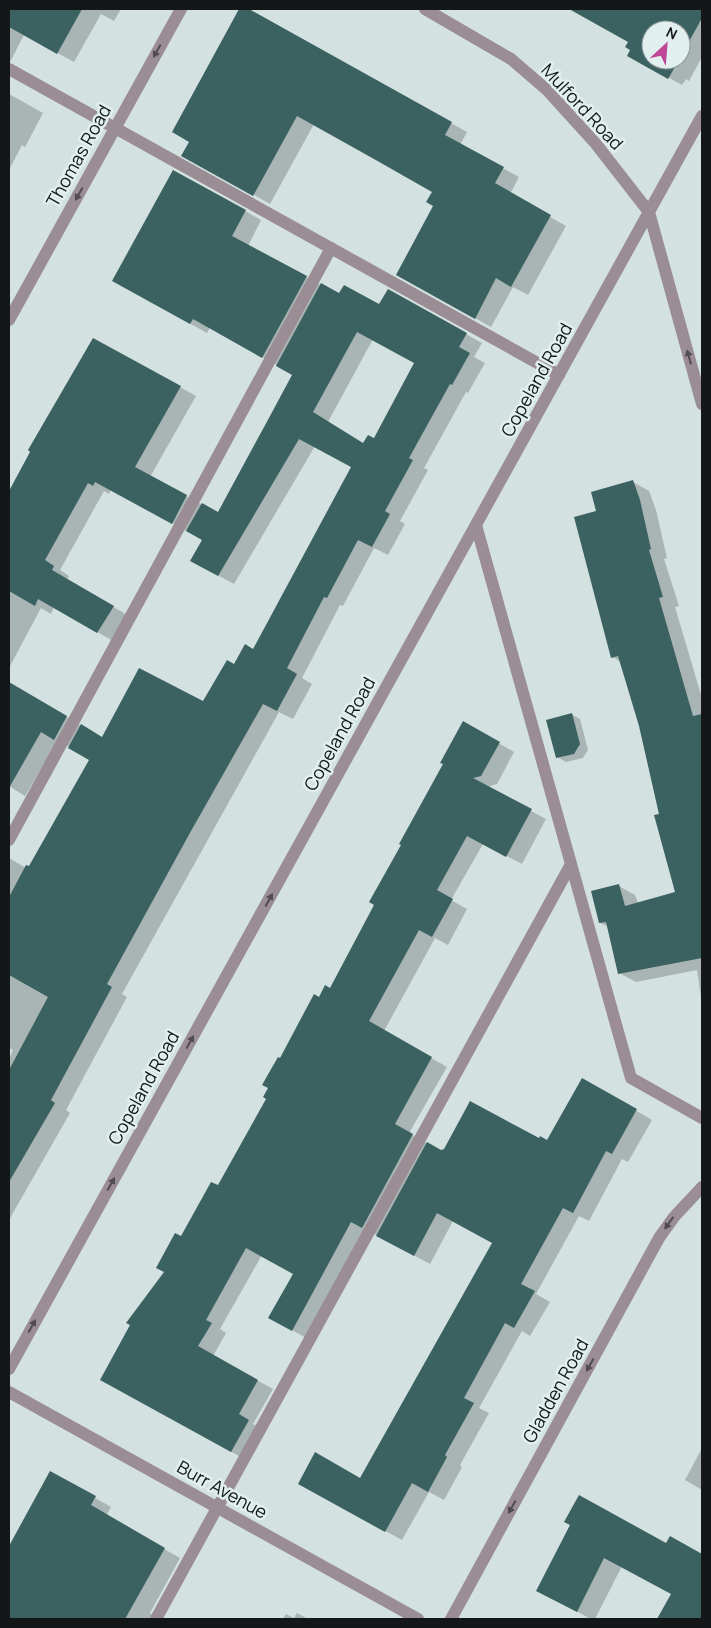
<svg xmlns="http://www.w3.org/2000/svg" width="711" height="1628" font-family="Manrope,sans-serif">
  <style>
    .shadow { fill: #0003; fill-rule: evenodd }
    .building { fill: #3b6161; fill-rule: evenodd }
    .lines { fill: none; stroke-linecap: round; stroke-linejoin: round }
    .lane { stroke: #9a8d94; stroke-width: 12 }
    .street { stroke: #9a8d94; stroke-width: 12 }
    .oneway { fill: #504c4f }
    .labels { text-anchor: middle; stroke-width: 5; stroke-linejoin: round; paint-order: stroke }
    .street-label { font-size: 18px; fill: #131717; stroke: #e1efef }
  </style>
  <rect width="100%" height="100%" fill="#d4e1e1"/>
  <g class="shadow">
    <polygon points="9,9 121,9 114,21 101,14 74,62 24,35 9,64"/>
    <polygon points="241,9 246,9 467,132 460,145 519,177 510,194 566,226 528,295 513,287 491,327 397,274 435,206 433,192 314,124 270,204 183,155 190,142 173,132"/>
    <path d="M575,9H702V57L689,81L686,79L682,85L629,55L632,50L629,41L574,10ZM651,30H681V60H651Z"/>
    <polygon points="9,94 43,113 25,147 22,145 9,170"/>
    <path d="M245,211L261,220L248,246L340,295L380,306L388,291L482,343L474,357L485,363L468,393L466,392L424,468L428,470L400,521L405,524L388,555L374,548L343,606L340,605L302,678L312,684L293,719L279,712L122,994L127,997L66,1110L70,1113L9,1220V1059L13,1050L9,1048V858L26,868H29L90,759L58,740L25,796L9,786V684L103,738L203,703L234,665L253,650L352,467L315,446L234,584L192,561L203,540L111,490L109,494L104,491L60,570L69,576L67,580L129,616L113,641L54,607L51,614L41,608L9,668V493L32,451L180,387L196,396L150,477L218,513L294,375L210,327L207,333L130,290ZM373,339L415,363L374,440L364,444L328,422Z"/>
    <polygon points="633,482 649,491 656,510 667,558 664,559 679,606 675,607 702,698 702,1004 697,970 636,982 619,973 609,927 600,923 619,886 635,895 638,903 676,893 640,726 622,663 613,657 597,512"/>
    <polygon points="571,714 580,719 588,750 583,758 566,762 557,757"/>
    <polygon points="463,723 514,752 497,784 487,787 546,819 522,864 483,844 451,900 467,909 448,945 435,938 384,1031 447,1067 409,1133 440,1151 540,1140 547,1142 582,1079 652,1120 628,1162 622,1159 589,1221 579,1216 536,1294 550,1302 530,1336 522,1331 479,1408 489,1413 460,1465 462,1467 444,1500 429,1492 402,1540 316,1493 361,1479 494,1243 453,1221 430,1264 367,1230 308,1339 269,1317 294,1273 262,1255 220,1329 226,1333 213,1356 273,1389 253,1424 263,1430 246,1460 117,1388 182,1238 218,1187 268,1098 280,1059 320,998 330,989 376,904"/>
    <polygon points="702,1448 702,1490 685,1480"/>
    <polygon points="50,1472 111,1507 106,1516 180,1558 150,1613 158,1619 9,1619 9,1549"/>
    <polygon points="572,1524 667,1544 671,1538 702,1555 702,1619 659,1619 672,1594 622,1566 595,1619 591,1619 555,1600"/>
    <polygon points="297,1613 308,1619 283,1619 286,1614 294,1618"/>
  </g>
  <g class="building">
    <polygon points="9,9 82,9 57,54 9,27"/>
    <polygon points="239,9 249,9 452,122 445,135 504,167 495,183 551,215 511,287 496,278 475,319 396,275 433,206 426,202 432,192 374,159 297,116 253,196 181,156 189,142 172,132"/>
    <polygon points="569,9 702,9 702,18 681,56 681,30 651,30 651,60 679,60 668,79 627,56 630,50 625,47 628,42"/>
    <polygon points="173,170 246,210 232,236 307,276 262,358 193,319 190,324 112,281"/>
    <path d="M321,283L339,293L344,285L379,304L388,289L467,333L459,347L470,353L452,385L450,384L409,458L413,460L385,511L390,514L372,547L358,540L327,598L324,597L287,668L297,674L277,711L263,704L191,831L107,984L112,987L51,1100L55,1103L9,1182V1070L48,997L9,975V897L26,865L29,866L89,760L68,748L81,724L102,737L139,668L203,701L227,660L234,664L245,644L253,649L351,467L299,439L218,576L190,561L202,540L186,531L202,503L218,512L270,416L292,375L276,366ZM357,332L414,363L374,438L368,435L363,443L313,412Z"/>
    <polygon points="93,338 181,386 135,467 187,495 172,524 95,482 93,486 88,483 45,560 54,566 52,570 114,606 97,633 38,599 35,606 9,591 9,491 30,452 28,450"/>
    <polygon points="633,480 640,500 651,549 649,550 663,597 659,598 693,716 702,714 702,958 618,974 606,922 599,923 591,891 619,884 625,906 675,892 654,815 659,814 639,726 618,656 611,658 574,517 596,511 591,492"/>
    <polygon points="9,682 67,716 54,740 41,732 9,788"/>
    <polygon points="572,713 580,744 574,754 556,758 546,720"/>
    <polygon points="463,721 500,742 481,776 473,778 532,809 506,857 467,836 437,890 453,899 432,937 419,930 369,1021 432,1057 395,1124 413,1134 362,1228 351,1222 292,1331 268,1318 293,1274 246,1248 206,1320 212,1323 198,1346 258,1380 239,1414 249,1420 231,1452 100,1380 130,1325 126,1323 164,1272 156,1268 175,1233 181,1236 211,1182 218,1185 266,1099 263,1097 268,1088 262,1085 278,1057 280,1058 314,994 319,997 325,985 330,988 374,905 369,902 401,845 399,844 443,764 440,763"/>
    <polygon points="582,1078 637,1109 612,1154 606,1151 573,1213 563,1208 521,1284 535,1291 514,1328 505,1323 464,1398 474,1403 445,1455 447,1457 428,1492 412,1483 385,1532 298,1484 315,1452 360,1478 492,1243 437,1213 414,1256 376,1236 427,1142 441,1150 444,1149 470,1101 539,1138 540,1136 547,1140"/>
    <polygon points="50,1471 96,1496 91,1505 165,1548 125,1619 9,1619 9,1546"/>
    <polygon points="579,1495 666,1543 670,1536 702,1554 702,1619 657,1619 671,1594 604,1558 577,1612 536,1591 570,1525 564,1522"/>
  </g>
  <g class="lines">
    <g class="lane">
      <polyline points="9,69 559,375"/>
      <polyline points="476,525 631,1078 702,1118"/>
      <polyline points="9,840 331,248"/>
      <polyline points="156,1619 570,866"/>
    </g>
    <g class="street">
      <polyline points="425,9 511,59 547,90 596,144 649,212 702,404"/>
      <polyline points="9,320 181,9"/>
      <polyline points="9,1369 702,116"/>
      <polyline points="9,1392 418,1619"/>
      <polyline points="451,1619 659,1238 674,1217 702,1187"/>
    </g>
  </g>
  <defs><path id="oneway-solid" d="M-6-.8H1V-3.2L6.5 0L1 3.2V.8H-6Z" transform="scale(1.25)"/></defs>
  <g class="oneway">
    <use href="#oneway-solid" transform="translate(157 51) rotate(119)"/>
    <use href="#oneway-solid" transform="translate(79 194) rotate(119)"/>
    <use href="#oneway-solid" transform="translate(689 357) rotate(-105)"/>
    <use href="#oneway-solid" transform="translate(269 900) rotate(-61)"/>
    <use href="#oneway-solid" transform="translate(190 1042) rotate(-61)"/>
    <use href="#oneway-solid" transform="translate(111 1184) rotate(-61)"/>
    <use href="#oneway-solid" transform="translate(669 1223) rotate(125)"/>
    <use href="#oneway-solid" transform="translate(32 1326) rotate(-61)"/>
    <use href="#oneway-solid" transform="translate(590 1365) rotate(119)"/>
    <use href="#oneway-solid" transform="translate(512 1507) rotate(119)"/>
  </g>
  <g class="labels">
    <g class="street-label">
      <text transform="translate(582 107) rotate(47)" y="6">Mulford Road</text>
      <text transform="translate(79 156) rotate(-61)" y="6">Thomas Road</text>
      <text transform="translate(537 380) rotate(-61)" y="6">Copeland Road</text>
      <text transform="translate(340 734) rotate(-61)" y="6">Copeland Road</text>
      <text transform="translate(144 1088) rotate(-61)" y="6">Copeland Road</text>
      <text transform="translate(556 1391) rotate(-61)" y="6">Gladden Road</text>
      <text transform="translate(222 1490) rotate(29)" y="6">Burr Avenue</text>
    </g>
  </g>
  <rect width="711" height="1628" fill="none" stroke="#131717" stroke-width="20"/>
  <g transform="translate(666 45) rotate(26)"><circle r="24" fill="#e1efef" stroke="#8f9999"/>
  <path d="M0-4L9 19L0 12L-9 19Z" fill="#bf4597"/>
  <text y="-8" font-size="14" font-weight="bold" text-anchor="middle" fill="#131717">N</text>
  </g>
</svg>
